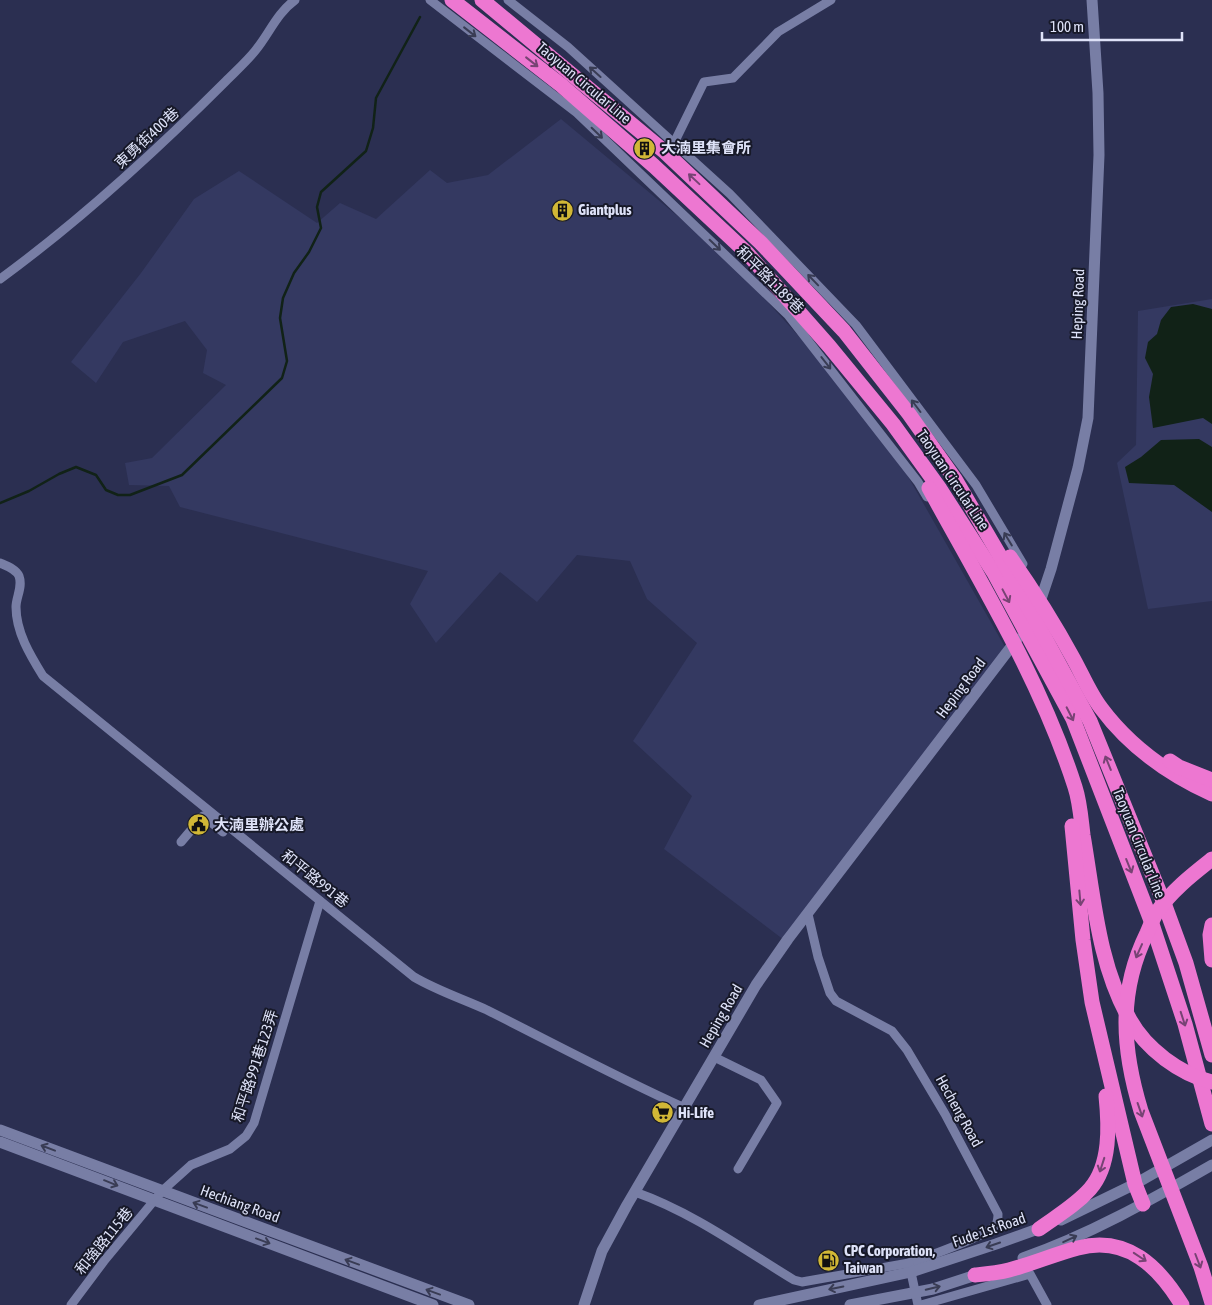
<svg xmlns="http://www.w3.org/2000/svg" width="1212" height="1305" font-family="'Asap Condensed','Noto Sans TC',sans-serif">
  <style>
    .built { fill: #343961 }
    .water { fill: #112217 }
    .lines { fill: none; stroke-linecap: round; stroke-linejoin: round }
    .stream { stroke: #112217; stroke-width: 2.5 }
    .street { stroke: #787ea5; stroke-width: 9 }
    .secondary { stroke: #787ea5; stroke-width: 11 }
    .highway { stroke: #ed77d1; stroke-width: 15 }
    .oneway { stroke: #393c54 }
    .oneway2 { stroke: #774374 }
    .labels { text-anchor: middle; stroke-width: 4; stroke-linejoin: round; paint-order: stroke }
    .street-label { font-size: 15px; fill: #dee2f8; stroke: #171928 }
    .poi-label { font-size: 15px; font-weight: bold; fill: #dee2f8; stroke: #171928; text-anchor: start }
  </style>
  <rect width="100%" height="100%" fill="#2b2f51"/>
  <g class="built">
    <polygon points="561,119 728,258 803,341 889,443 1005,647 784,940 664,849 692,796 633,741 697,643 647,599 630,561 577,555 537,602 500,572 436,643 410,604 428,571 180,507 169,486 129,485 125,463 152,458 226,385 203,373 207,350 185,321 123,342 96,383 71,362 141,273 194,199 239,171 317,223 340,203 376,219 430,170 447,183 488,175"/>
    <polygon points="1212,299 1212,601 1148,609 1117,463 1136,445 1138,311"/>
  </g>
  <g class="water">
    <polygon points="1193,304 1212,309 1212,424 1203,418 1153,428 1149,397 1153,374 1145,358 1148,342 1157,334 1161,320 1171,307"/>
    <polygon points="1199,439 1212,447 1212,512 1174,485 1129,483 1125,467 1141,457 1161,440"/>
  </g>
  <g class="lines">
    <polyline class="stream" points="0,503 29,491 59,474 76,467 96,475 106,490 118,495 130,495 182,475 282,378 287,361 280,318 283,298 294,273 309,252 321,228 317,207 321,192 366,151 373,128 376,98 420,17"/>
    <g class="street">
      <polyline points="430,0 577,113 788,315 918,482 927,497"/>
      <polyline points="508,0 568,47 730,194 856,325 976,485 1023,564"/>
      <polyline points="674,143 704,82 733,78 778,32 831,0"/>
      <path d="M0,279C81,220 155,152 226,81C236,71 247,61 255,51C269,34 277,13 295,0"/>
      <path d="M0,563C7,566 16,569 19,576C23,587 16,597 16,607C16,632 30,655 43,676L414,977C438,991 463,999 487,1010C553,1043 618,1078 685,1108"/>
      <polyline points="181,842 203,816 223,832"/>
      <path d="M808,914L818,957L830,993L836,1001L892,1031L907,1050L945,1114L998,1214C998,1219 998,1222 995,1226C988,1235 924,1258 909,1263L918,1305"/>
      <polyline points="714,1057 761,1080 777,1103 738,1169"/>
      <path d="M635,1192C692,1212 743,1249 794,1280L802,1282L909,1263"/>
      <polyline points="71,1305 104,1261 162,1191 191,1165 230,1149 246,1136 254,1123 320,901"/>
      <polyline points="921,1305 1030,1274 1047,1305"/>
    </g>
    <g class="secondary">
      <polyline points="1037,605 1042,596 1051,569 1078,468 1088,418 1099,155 1098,93 1092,0"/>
      <polyline points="0,1130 469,1305"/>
      <polyline points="0,1142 433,1305"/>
      <polyline points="1061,1220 1135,1184 1212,1140"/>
      <path d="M1023,1258C1089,1235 1151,1200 1212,1165"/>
      <polyline points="584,1305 602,1251 627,1205 756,985 788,939 1017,639"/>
      <polyline points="759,1305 911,1272 996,1244 1046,1226"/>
      <polyline points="850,1305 933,1289 982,1273"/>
    </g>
    <g class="highway">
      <polyline points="452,0 561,85 654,166 747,253 829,346 893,424 940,489 994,573 1073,719 1150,918 1185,1024 1212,1124"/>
      <polyline points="482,0 665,152 761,243 844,331 909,414 955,479 1007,568 1090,721 1164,903 1186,963 1212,1055"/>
      <path d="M929,488C982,585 1041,681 1075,787C1080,802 1081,819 1083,835C1094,898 1098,964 1130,1020C1146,1049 1180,1074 1212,1082"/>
      <path d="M1010,557C1033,590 1054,623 1073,658C1082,674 1090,694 1101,708C1130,747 1168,774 1212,794"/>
      <polyline points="1170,761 1179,767 1212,780"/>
      <polyline points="1072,826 1083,940 1092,1002 1135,1184 1143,1204"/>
      <path d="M1212,859C1193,874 1171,891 1157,912C1153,918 1150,926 1147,933C1118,992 1122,1049 1141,1111L1201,1267L1212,1303"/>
      <polyline points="1212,925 1210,935 1212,960"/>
      <path d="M1039,1229C1057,1216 1076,1205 1090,1189C1111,1165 1109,1125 1106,1096"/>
      <path d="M975,1275C986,1274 998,1273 1009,1270C1032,1264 1055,1254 1078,1248C1127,1235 1159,1267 1182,1305"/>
    </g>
  </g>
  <defs><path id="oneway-shaft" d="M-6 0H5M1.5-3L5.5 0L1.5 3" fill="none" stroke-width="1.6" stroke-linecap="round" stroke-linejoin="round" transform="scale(1.25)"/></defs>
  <g class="oneway">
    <use href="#oneway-shaft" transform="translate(470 32) rotate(38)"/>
    <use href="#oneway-shaft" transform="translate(595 72) rotate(-138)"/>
    <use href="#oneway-shaft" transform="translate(597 133) rotate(44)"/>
    <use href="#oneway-shaft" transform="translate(715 245) rotate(44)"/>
    <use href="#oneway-shaft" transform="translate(813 280) rotate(-134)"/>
    <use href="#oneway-shaft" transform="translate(826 363) rotate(52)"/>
    <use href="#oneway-shaft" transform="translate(916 406) rotate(-127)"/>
    <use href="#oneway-shaft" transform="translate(1008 539) rotate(-121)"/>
    <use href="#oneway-shaft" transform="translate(48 1148) rotate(-159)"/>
    <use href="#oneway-shaft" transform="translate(111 1183) rotate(22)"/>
    <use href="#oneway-shaft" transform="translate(200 1205) rotate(-160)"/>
    <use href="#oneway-shaft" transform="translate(1070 1239) rotate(-25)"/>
    <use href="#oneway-shaft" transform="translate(263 1241) rotate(20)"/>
    <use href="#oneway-shaft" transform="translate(993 1245) rotate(161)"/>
    <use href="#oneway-shaft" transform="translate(352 1262) rotate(-160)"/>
    <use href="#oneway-shaft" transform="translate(836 1288) rotate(168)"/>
    <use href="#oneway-shaft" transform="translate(933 1288) rotate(-14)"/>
    <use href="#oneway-shaft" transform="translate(433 1292) rotate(-160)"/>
  </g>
  <g class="oneway2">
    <use href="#oneway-shaft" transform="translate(532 62) rotate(38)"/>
    <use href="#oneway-shaft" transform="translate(694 179) rotate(-137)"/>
    <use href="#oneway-shaft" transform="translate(1006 596) rotate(62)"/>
    <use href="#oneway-shaft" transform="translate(1070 714) rotate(63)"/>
    <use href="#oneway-shaft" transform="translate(1108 763) rotate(-112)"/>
    <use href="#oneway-shaft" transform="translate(1129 866) rotate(68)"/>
    <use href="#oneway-shaft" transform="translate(1080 898) rotate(85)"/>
    <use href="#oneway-shaft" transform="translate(1139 951) rotate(114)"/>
    <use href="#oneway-shaft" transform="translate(1183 1019) rotate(72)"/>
    <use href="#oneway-shaft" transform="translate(1140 1110) rotate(71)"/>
    <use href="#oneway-shaft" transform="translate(1102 1165) rotate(108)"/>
    <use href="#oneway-shaft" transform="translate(1140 1257) rotate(34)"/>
    <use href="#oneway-shaft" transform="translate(1198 1261) rotate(69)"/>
  </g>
  <defs>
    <symbol id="building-disc" viewBox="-11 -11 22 22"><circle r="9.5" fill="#d1b736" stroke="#171928"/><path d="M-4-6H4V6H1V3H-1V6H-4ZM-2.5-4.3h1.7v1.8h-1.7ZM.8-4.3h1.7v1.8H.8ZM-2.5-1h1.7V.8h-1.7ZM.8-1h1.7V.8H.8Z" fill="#111"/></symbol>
    <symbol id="civic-disc" viewBox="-11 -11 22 22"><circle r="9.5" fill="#d1b736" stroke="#171928"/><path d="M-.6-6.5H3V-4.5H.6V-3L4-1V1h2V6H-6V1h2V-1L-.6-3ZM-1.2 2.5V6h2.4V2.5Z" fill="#111"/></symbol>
    <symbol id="supermarket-disc" viewBox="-11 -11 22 22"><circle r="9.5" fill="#d1b736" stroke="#171928"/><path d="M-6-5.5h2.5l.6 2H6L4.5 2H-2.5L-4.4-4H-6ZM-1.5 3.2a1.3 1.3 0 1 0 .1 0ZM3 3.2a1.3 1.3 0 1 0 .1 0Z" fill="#111"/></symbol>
    <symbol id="fuel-disc" viewBox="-11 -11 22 22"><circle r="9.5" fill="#d1b736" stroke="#171928"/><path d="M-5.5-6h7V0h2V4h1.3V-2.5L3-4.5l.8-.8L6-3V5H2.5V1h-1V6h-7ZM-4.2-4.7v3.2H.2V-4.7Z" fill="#111"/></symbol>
  </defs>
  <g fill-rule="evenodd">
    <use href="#building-disc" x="632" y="136" width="25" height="25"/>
    <use href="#building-disc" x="550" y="198" width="25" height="25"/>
    <use href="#civic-disc" x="186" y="812" width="25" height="25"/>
    <use href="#supermarket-disc" x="650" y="1100" width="25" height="25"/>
    <use href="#fuel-disc" x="816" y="1248" width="25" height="25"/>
  </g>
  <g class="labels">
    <g class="street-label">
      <text transform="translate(584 83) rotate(40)" y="5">Taoyuan Circular Line</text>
      <text transform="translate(147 138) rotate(-43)" y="5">東勇街400巷</text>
      <text transform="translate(770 280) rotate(45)" y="5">和平路1189巷</text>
      <text transform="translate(1078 304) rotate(-88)" y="5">Heping Road</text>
      <text transform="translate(953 480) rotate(56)" y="5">Taoyuan Circular Line</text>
      <text transform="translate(961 688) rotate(-53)" y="5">Heping Road</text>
      <text transform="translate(1139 843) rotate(68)" y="5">Taoyuan Circular Line</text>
      <text transform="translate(315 879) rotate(39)" y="5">和平路991巷</text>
      <text transform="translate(721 1016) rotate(-60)" y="5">Heping Road</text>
      <text transform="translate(255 1066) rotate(-72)" y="5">和平路991巷123弄</text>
      <text transform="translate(959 1111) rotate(61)" y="5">Hecheng Road</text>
      <text transform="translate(240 1204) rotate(20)" y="5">Hechiang Road</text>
      <text transform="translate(989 1230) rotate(-19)" y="5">Fude 1st Road</text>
      <text transform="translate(104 1241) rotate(-51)" y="5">和強路115巷</text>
    </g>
    <g class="poi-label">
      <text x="661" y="153">大湳里集會所</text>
      <text x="578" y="215">Giantplus</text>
      <text x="214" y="830">大湳里辦公處</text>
      <text x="678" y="1118">Hi-Life</text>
      <text x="844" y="1256">CPC Corporation,<tspan x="844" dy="17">Taiwan</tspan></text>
    </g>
  </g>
  <path d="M1042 32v8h140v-8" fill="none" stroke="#dee2f8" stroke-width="2.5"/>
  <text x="1050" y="32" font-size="15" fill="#dee2f8" stroke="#171928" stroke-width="4" paint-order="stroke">100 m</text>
</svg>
